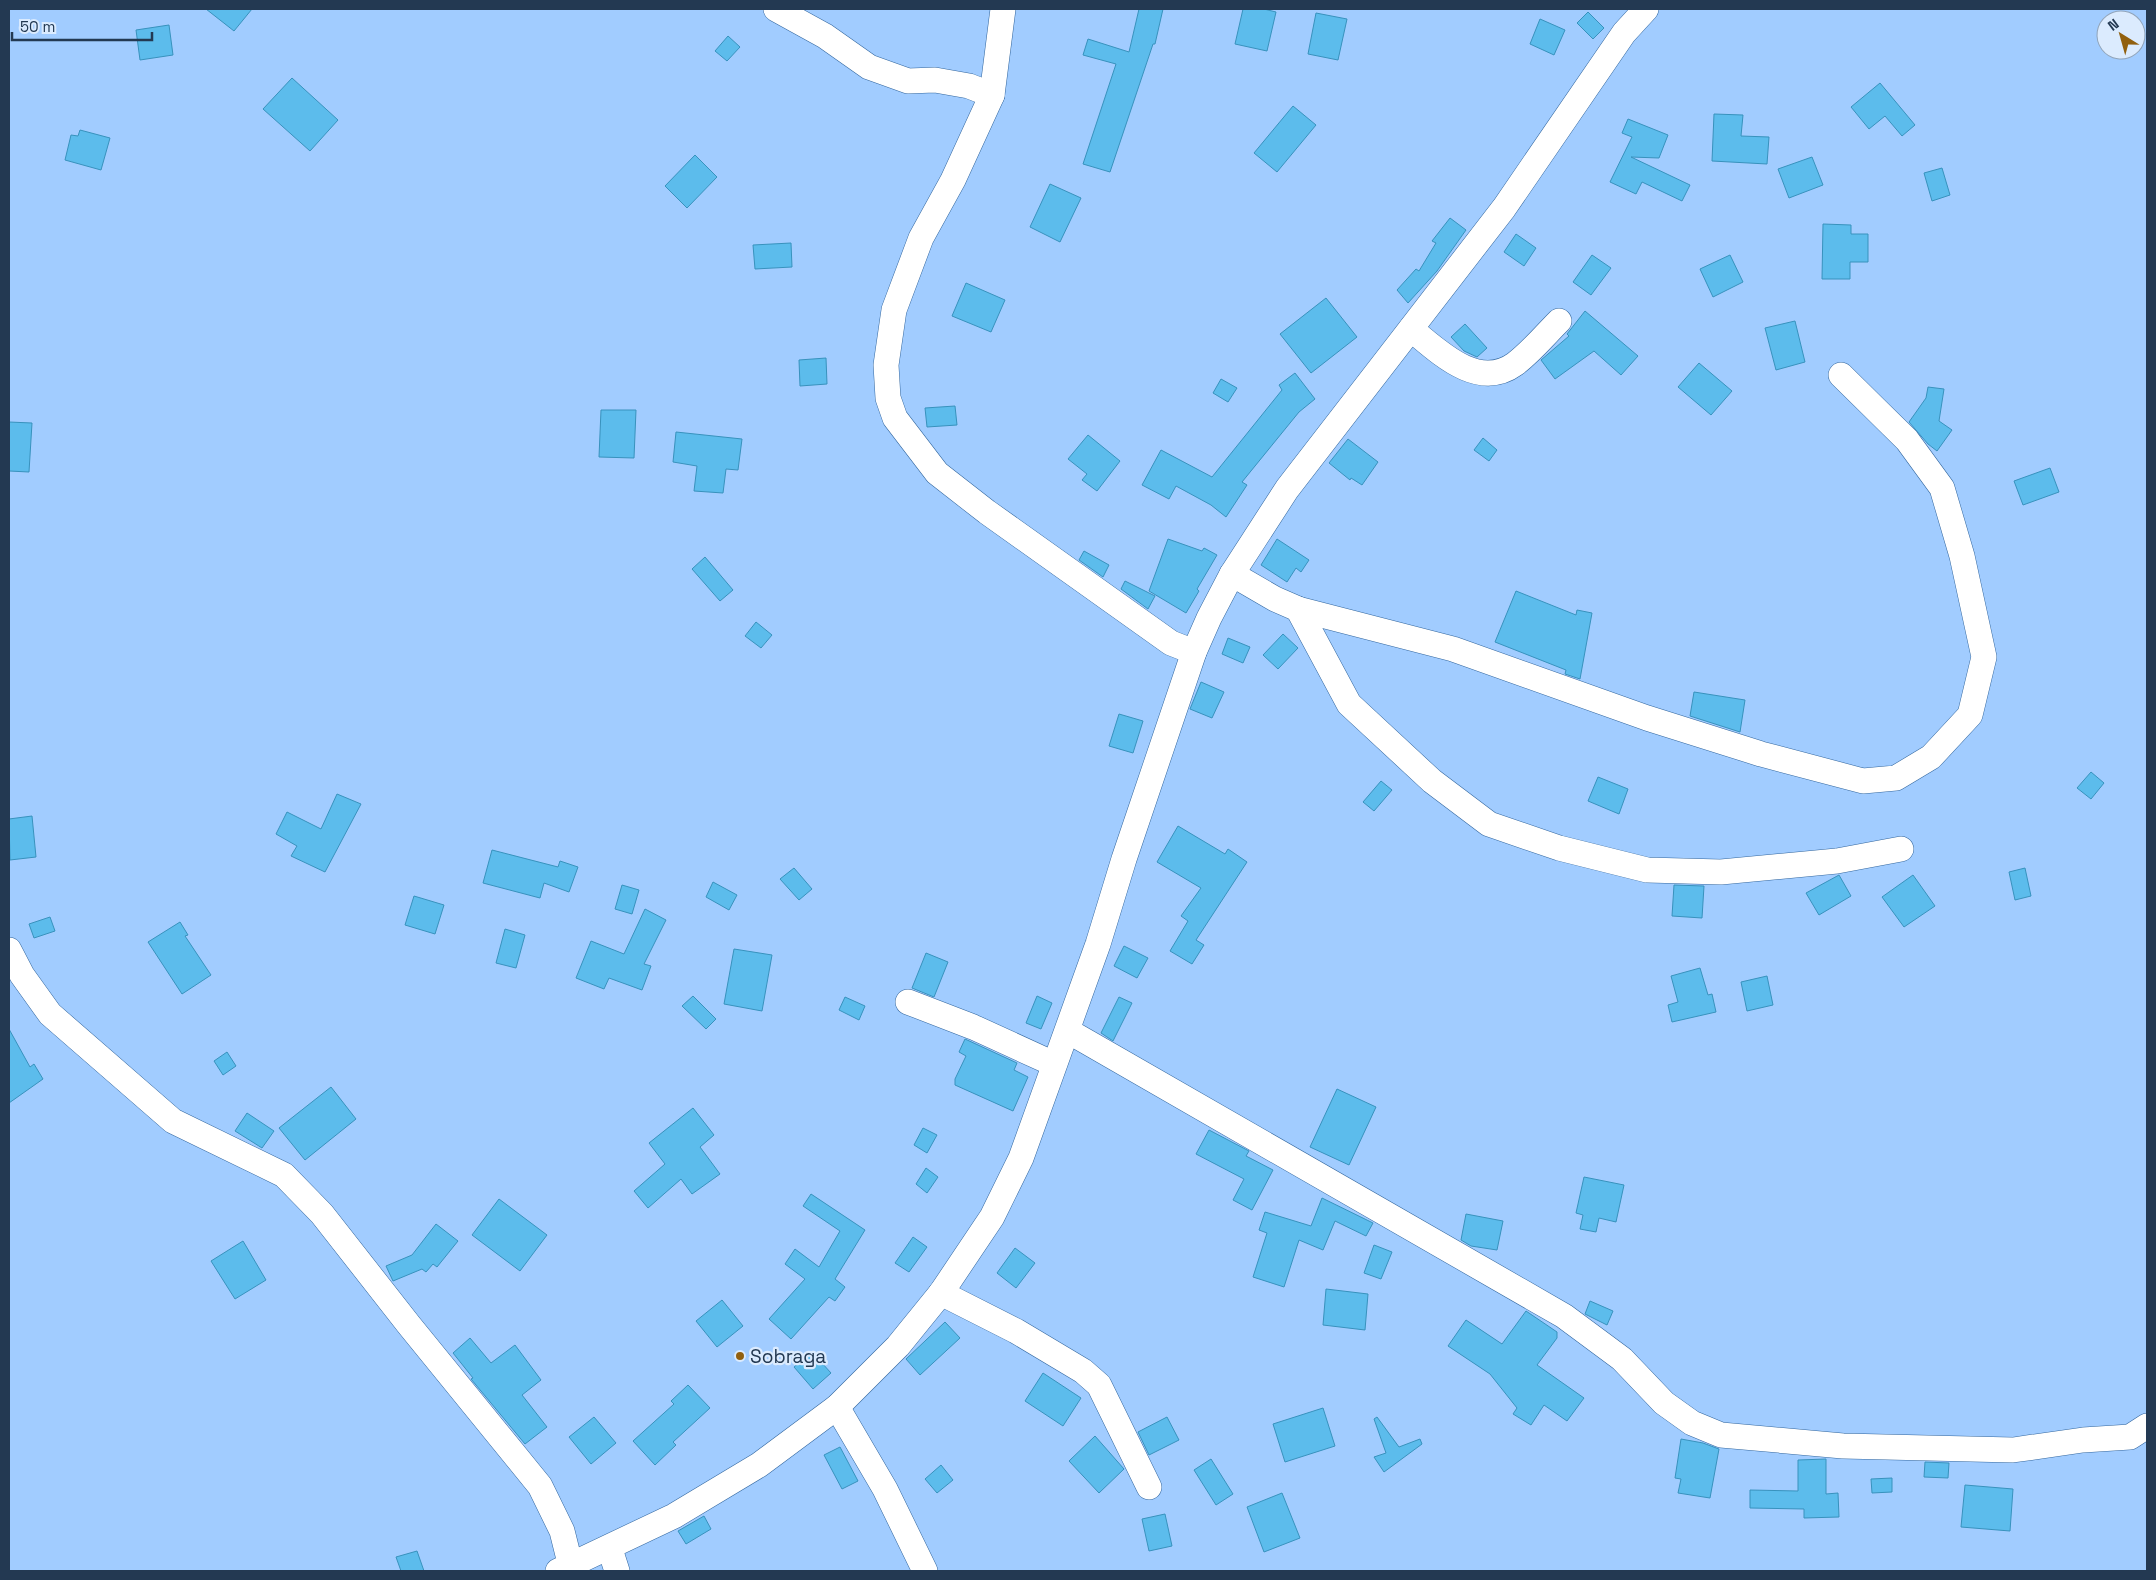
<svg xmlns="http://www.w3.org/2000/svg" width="2156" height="1580" font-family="'Space Grotesk',sans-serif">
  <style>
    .building { fill: #5cbcec; stroke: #3892bd }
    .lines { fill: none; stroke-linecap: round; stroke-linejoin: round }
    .minor-casing { stroke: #33679f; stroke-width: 26 }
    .minor { stroke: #fff; stroke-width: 25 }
    .poi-dot { fill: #91600f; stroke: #dbebfe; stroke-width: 2 }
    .labels { text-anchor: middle; stroke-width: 4.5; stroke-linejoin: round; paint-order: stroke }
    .poi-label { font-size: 19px; fill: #233952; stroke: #dbebfe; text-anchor: start }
  </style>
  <rect width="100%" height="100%" fill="#a1ccff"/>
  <g class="building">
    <polygon points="206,9 252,9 234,31"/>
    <polygon points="1139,9 1163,9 1155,44 1153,44 1110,172 1083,164 1116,64 1083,55 1088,39 1129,52"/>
    <polygon points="1243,9 1264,9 1276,12 1267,51 1235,44"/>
    <polygon points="1588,12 1604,28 1593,39 1577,23"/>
    <polygon points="1316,13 1347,19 1338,60 1308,54"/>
    <polygon points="1540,19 1565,30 1554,55 1530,44"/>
    <polygon points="169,25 173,55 140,60 136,30"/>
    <polygon points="728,36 740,47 727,61 715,51"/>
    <polygon points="292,78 338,120 310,151 263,109"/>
    <polygon points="1880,83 1915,125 1902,136 1885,116 1869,129 1851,107"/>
    <polygon points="1293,106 1316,125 1277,172 1254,153"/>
    <polygon points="1714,114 1743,115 1741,136 1769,137 1767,164 1712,161"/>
    <polygon points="1628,119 1668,135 1659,158 1631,157 1690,185 1682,201 1642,182 1636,194 1610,182 1632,137 1622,133"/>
    <polygon points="80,130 110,138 101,170 65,160 71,135 78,136"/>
    <polygon points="695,155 717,177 687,208 665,186"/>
    <polygon points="1812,157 1823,185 1789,198 1778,169"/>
    <polygon points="1942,168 1950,195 1932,201 1924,173"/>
    <polygon points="1050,184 1081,198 1060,242 1030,227"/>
    <polygon points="1450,218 1466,230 1437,271 1408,303 1397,290 1416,269 1419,271 1436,243 1432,241"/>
    <polygon points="1823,224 1851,225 1851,234 1868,234 1868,262 1850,262 1850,279 1822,279"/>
    <polygon points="1516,234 1536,248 1524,266 1504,252"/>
    <polygon points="791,243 792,267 755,269 753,245"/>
    <polygon points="1592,255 1611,268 1591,295 1573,282"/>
    <polygon points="1730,255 1743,282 1713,297 1700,269"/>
    <polygon points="966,283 1005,300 991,332 952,316"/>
    <polygon points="1326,298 1357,337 1311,373 1280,334"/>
    <polygon points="1585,311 1638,356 1621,375 1594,351 1555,379 1541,360 1569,336 1567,334"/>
    <polygon points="1795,321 1805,362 1776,370 1765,328"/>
    <polygon points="1465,324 1487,348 1477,357 1464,351 1451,337"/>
    <polygon points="826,358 827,384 800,386 799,360"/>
    <polygon points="1699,363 1732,391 1711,415 1678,387"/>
    <polygon points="1295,373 1315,399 1299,412 1242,482 1247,485 1226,517 1211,505 1176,486 1169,499 1142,485 1161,450 1212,477 1282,390 1279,385"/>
    <polygon points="1221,379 1237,388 1228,402 1213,393"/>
    <polygon points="1928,387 1944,389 1939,421 1952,430 1937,451 1928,444 1909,422 1926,398"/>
    <polygon points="955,406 957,425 927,427 925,408"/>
    <polygon points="601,410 636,410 634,458 599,457"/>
    <polygon points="9,422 32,423 29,472 9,471"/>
    <polygon points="676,432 742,439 738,470 726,469 723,493 694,491 697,466 673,462"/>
    <polygon points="1088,435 1120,461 1097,491 1082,480 1087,474 1068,459"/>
    <polygon points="1483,438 1497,450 1489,461 1474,450"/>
    <polygon points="1348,439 1378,462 1362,485 1351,478 1350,480 1329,463"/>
    <polygon points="2050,468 2059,492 2023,505 2014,481"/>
    <polygon points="1168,539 1202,551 1204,548 1217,555 1197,589 1199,591 1186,613 1149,591"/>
    <polygon points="1277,539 1309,560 1301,572 1296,568 1287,582 1261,565"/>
    <polygon points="1084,551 1109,565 1103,577 1079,560"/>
    <polygon points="705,557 733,590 720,601 692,569"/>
    <polygon points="1125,581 1155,596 1148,609 1121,589"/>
    <polygon points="1516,591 1576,615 1577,610 1592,613 1580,679 1565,674 1566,670 1495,642"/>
    <polygon points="756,622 772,635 761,648 745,636"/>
    <polygon points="1283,634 1298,648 1278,669 1263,655"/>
    <polygon points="1228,638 1250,647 1243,663 1222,654"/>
    <polygon points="1201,682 1224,692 1212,718 1190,709"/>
    <polygon points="1694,692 1745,700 1740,732 1690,716"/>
    <polygon points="1119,714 1143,721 1133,753 1109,746"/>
    <polygon points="2091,772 2104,783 2091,799 2077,788"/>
    <polygon points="1598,777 1628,789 1619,814 1588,801"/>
    <polygon points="1381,781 1392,790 1374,811 1363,802"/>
    <polygon points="337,794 361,804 325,872 291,856 297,846 276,834 287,812 321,829"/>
    <polygon points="32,816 36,857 10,860 9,819"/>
    <polygon points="1178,826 1225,854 1228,849 1247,862 1196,940 1204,945 1192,964 1170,951 1188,921 1181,916 1201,888 1157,862"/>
    <polygon points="492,850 558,867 560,861 578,867 569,892 544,883 540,898 483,883"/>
    <polygon points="794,868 812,889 799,900 780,879"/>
    <polygon points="2025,868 2031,896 2015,900 2009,872"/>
    <polygon points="1839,875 1851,896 1819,915 1806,893"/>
    <polygon points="1913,875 1935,906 1904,927 1882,897"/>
    <polygon points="713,882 737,895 729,910 706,897"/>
    <polygon points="622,885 639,890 632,914 615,909"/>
    <polygon points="1674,885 1704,886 1702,918 1672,916"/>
    <polygon points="414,896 444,905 435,934 405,925"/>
    <polygon points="645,909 666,920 644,964 651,966 642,990 609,978 604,989 576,978 591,941 624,954"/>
    <polygon points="50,917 55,931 34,938 29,924"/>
    <polygon points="180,922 188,935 185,936 211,975 182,994 148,942"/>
    <polygon points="505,929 525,935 516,968 496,963"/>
    <polygon points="1124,946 1148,958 1137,978 1114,966"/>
    <polygon points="734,949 772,955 762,1011 724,1004"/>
    <polygon points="926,953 948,962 934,997 912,988"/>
    <polygon points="1700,968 1708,995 1712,994 1716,1012 1672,1022 1668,1005 1678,1002 1671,976"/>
    <polygon points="1767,976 1773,1005 1747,1011 1741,982"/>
    <polygon points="693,996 716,1019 706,1029 682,1006"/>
    <polygon points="1037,996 1052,1003 1041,1029 1026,1023"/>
    <polygon points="845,997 865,1006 859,1020 839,1010"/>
    <polygon points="1119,997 1132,1003 1113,1041 1101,1033"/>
    <polygon points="9,1029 30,1067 34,1064 43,1079 9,1103"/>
    <polygon points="965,1039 1017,1063 1014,1070 1028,1077 1013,1111 955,1085 955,1079 966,1056 959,1052"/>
    <polygon points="227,1052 236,1066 223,1075 214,1061"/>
    <polygon points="331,1087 356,1119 305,1160 279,1128"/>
    <polygon points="1337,1089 1376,1107 1349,1165 1310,1147"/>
    <polygon points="693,1108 714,1135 700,1147 720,1174 692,1194 681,1179 648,1208 634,1191 665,1164 649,1143"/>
    <polygon points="247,1113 274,1131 262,1148 235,1131"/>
    <polygon points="923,1128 937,1135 927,1153 914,1145"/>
    <polygon points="1209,1130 1249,1151 1246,1156 1273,1170 1252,1210 1233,1200 1244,1179 1196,1154"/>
    <polygon points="926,1168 938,1177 927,1193 916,1184"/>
    <polygon points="1584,1177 1624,1185 1616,1222 1599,1218 1596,1232 1580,1229 1583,1215 1576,1213"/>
    <polygon points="811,1194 865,1230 835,1279 845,1287 835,1301 829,1297 791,1339 769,1319 805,1279 785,1264 795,1249 819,1267 840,1231 803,1206"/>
    <polygon points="1322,1198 1373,1223 1366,1236 1335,1221 1323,1250 1299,1240 1284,1287 1253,1277 1267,1233 1259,1230 1265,1212 1311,1226"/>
    <polygon points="499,1199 547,1235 520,1271 472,1235"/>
    <polygon points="1466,1214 1503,1221 1497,1250 1471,1246 1461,1240"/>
    <polygon points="436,1224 458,1241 437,1267 433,1264 426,1272 422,1269 393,1281 386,1266 412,1255"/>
    <polygon points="913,1237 927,1247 909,1272 895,1263"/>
    <polygon points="243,1241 266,1280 235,1299 211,1261"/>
    <polygon points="1374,1245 1392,1252 1381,1279 1364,1273"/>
    <polygon points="1015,1248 1035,1263 1016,1288 997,1273"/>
    <polygon points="1326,1289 1368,1294 1365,1330 1323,1325"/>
    <polygon points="722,1300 743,1326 717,1347 696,1321"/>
    <polygon points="1590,1301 1613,1311 1607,1325 1585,1314"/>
    <polygon points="1526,1311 1557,1332 1557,1338 1537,1365 1584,1398 1567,1421 1544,1405 1531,1425 1513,1414 1517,1408 1490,1374 1448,1346 1466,1320 1502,1344"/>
    <polygon points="945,1322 960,1338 920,1375 906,1359"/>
    <polygon points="470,1338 491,1363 515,1345 541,1380 522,1395 547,1427 525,1444 471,1379 473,1378 453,1353"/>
    <polygon points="812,1352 831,1373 813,1389 794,1367"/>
    <polygon points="1043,1373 1081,1398 1063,1426 1025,1401"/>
    <polygon points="688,1385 710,1408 673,1442 676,1445 655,1465 633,1441 674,1404 671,1401"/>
    <polygon points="1323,1408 1335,1446 1285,1462 1273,1424"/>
    <polygon points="594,1417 616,1443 591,1464 569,1437"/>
    <polygon points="1167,1417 1179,1440 1149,1455 1138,1432"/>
    <polygon points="1377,1417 1399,1447 1420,1439 1422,1444 1384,1472 1374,1457 1386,1453 1374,1419"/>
    <polygon points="1095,1436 1124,1469 1099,1493 1069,1461"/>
    <polygon points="1681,1439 1703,1443 1719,1449 1710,1498 1678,1493 1681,1479 1675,1478"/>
    <polygon points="840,1447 858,1481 842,1489 824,1455"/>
    <polygon points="1211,1459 1233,1494 1216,1505 1194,1470"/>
    <polygon points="1826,1459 1826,1494 1838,1493 1839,1517 1804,1518 1804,1509 1750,1508 1750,1490 1798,1491 1798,1460"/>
    <polygon points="1925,1462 1949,1463 1948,1478 1924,1477"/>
    <polygon points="941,1465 953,1480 937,1493 925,1479"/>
    <polygon points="1892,1478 1892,1492 1872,1493 1871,1479"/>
    <polygon points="1965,1485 2013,1489 2010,1531 1961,1527"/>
    <polygon points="1282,1493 1300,1538 1264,1552 1247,1507"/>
    <polygon points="1165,1514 1172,1546 1149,1551 1142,1519"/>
    <polygon points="704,1516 711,1529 686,1544 678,1531"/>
    <polygon points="417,1551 424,1571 401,1571 396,1557"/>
  </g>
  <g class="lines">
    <defs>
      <g id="minor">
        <polyline points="776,9 825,36 869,67 908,81 935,80 969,86 992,95"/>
        <polyline points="1003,9 992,95 953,180 921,238 894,310 886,365 888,398 895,418 937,473 987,512 1171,643 1194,652"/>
        <path d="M1411,329C1439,352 1478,391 1515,364C1531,352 1545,335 1559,321"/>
        <polyline points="1232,574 1275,599 1298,609 1453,649 1647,718 1761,754 1863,781 1896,778 1931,757 1970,715 1984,657 1962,556 1942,488 1907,440 1841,375"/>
        <polyline points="1298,609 1349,704 1432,781 1489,824 1559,848 1647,870 1721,872 1837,861 1901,849"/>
        <polyline points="9,950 22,975 50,1014 173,1121 284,1175 322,1214 409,1325 540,1486 562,1531 572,1571"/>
        <polyline points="908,1002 973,1027 1054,1064"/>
        <polyline points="1068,1031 1564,1316 1622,1359 1664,1403 1692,1423 1721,1435 1843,1446 2013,1450 2083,1440 2130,1437 2147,1426"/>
        <polyline points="941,1293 1016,1331 1083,1371 1099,1385 1149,1487"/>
        <polyline points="837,1407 885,1489 925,1571"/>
        <polyline points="610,1549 617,1571"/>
        <polyline points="558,1571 674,1516 759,1465 837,1407 898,1346 941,1293 992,1217 1021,1158 1098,944 1124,859 1194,652 1209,618 1232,574 1287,489 1504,208 1624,33 1646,9"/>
      </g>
    </defs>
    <use href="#minor" class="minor-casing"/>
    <use href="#minor" class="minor"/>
  </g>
  <circle class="poi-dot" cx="740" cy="1356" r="5"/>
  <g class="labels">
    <g class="poi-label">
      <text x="750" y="1363">Sobraga</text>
    </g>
  </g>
  <rect width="2156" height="1580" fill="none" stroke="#233952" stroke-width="20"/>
  <g transform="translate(2121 35) rotate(323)"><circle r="24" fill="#dbebfe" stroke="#91a4b9"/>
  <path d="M0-4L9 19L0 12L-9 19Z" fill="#91600f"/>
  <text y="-8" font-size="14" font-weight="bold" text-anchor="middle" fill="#233952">N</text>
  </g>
  <path d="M12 32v8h140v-8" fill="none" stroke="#233952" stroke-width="2.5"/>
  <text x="20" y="32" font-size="15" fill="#233952" stroke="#dbebfe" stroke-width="4" paint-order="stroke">50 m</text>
</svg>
